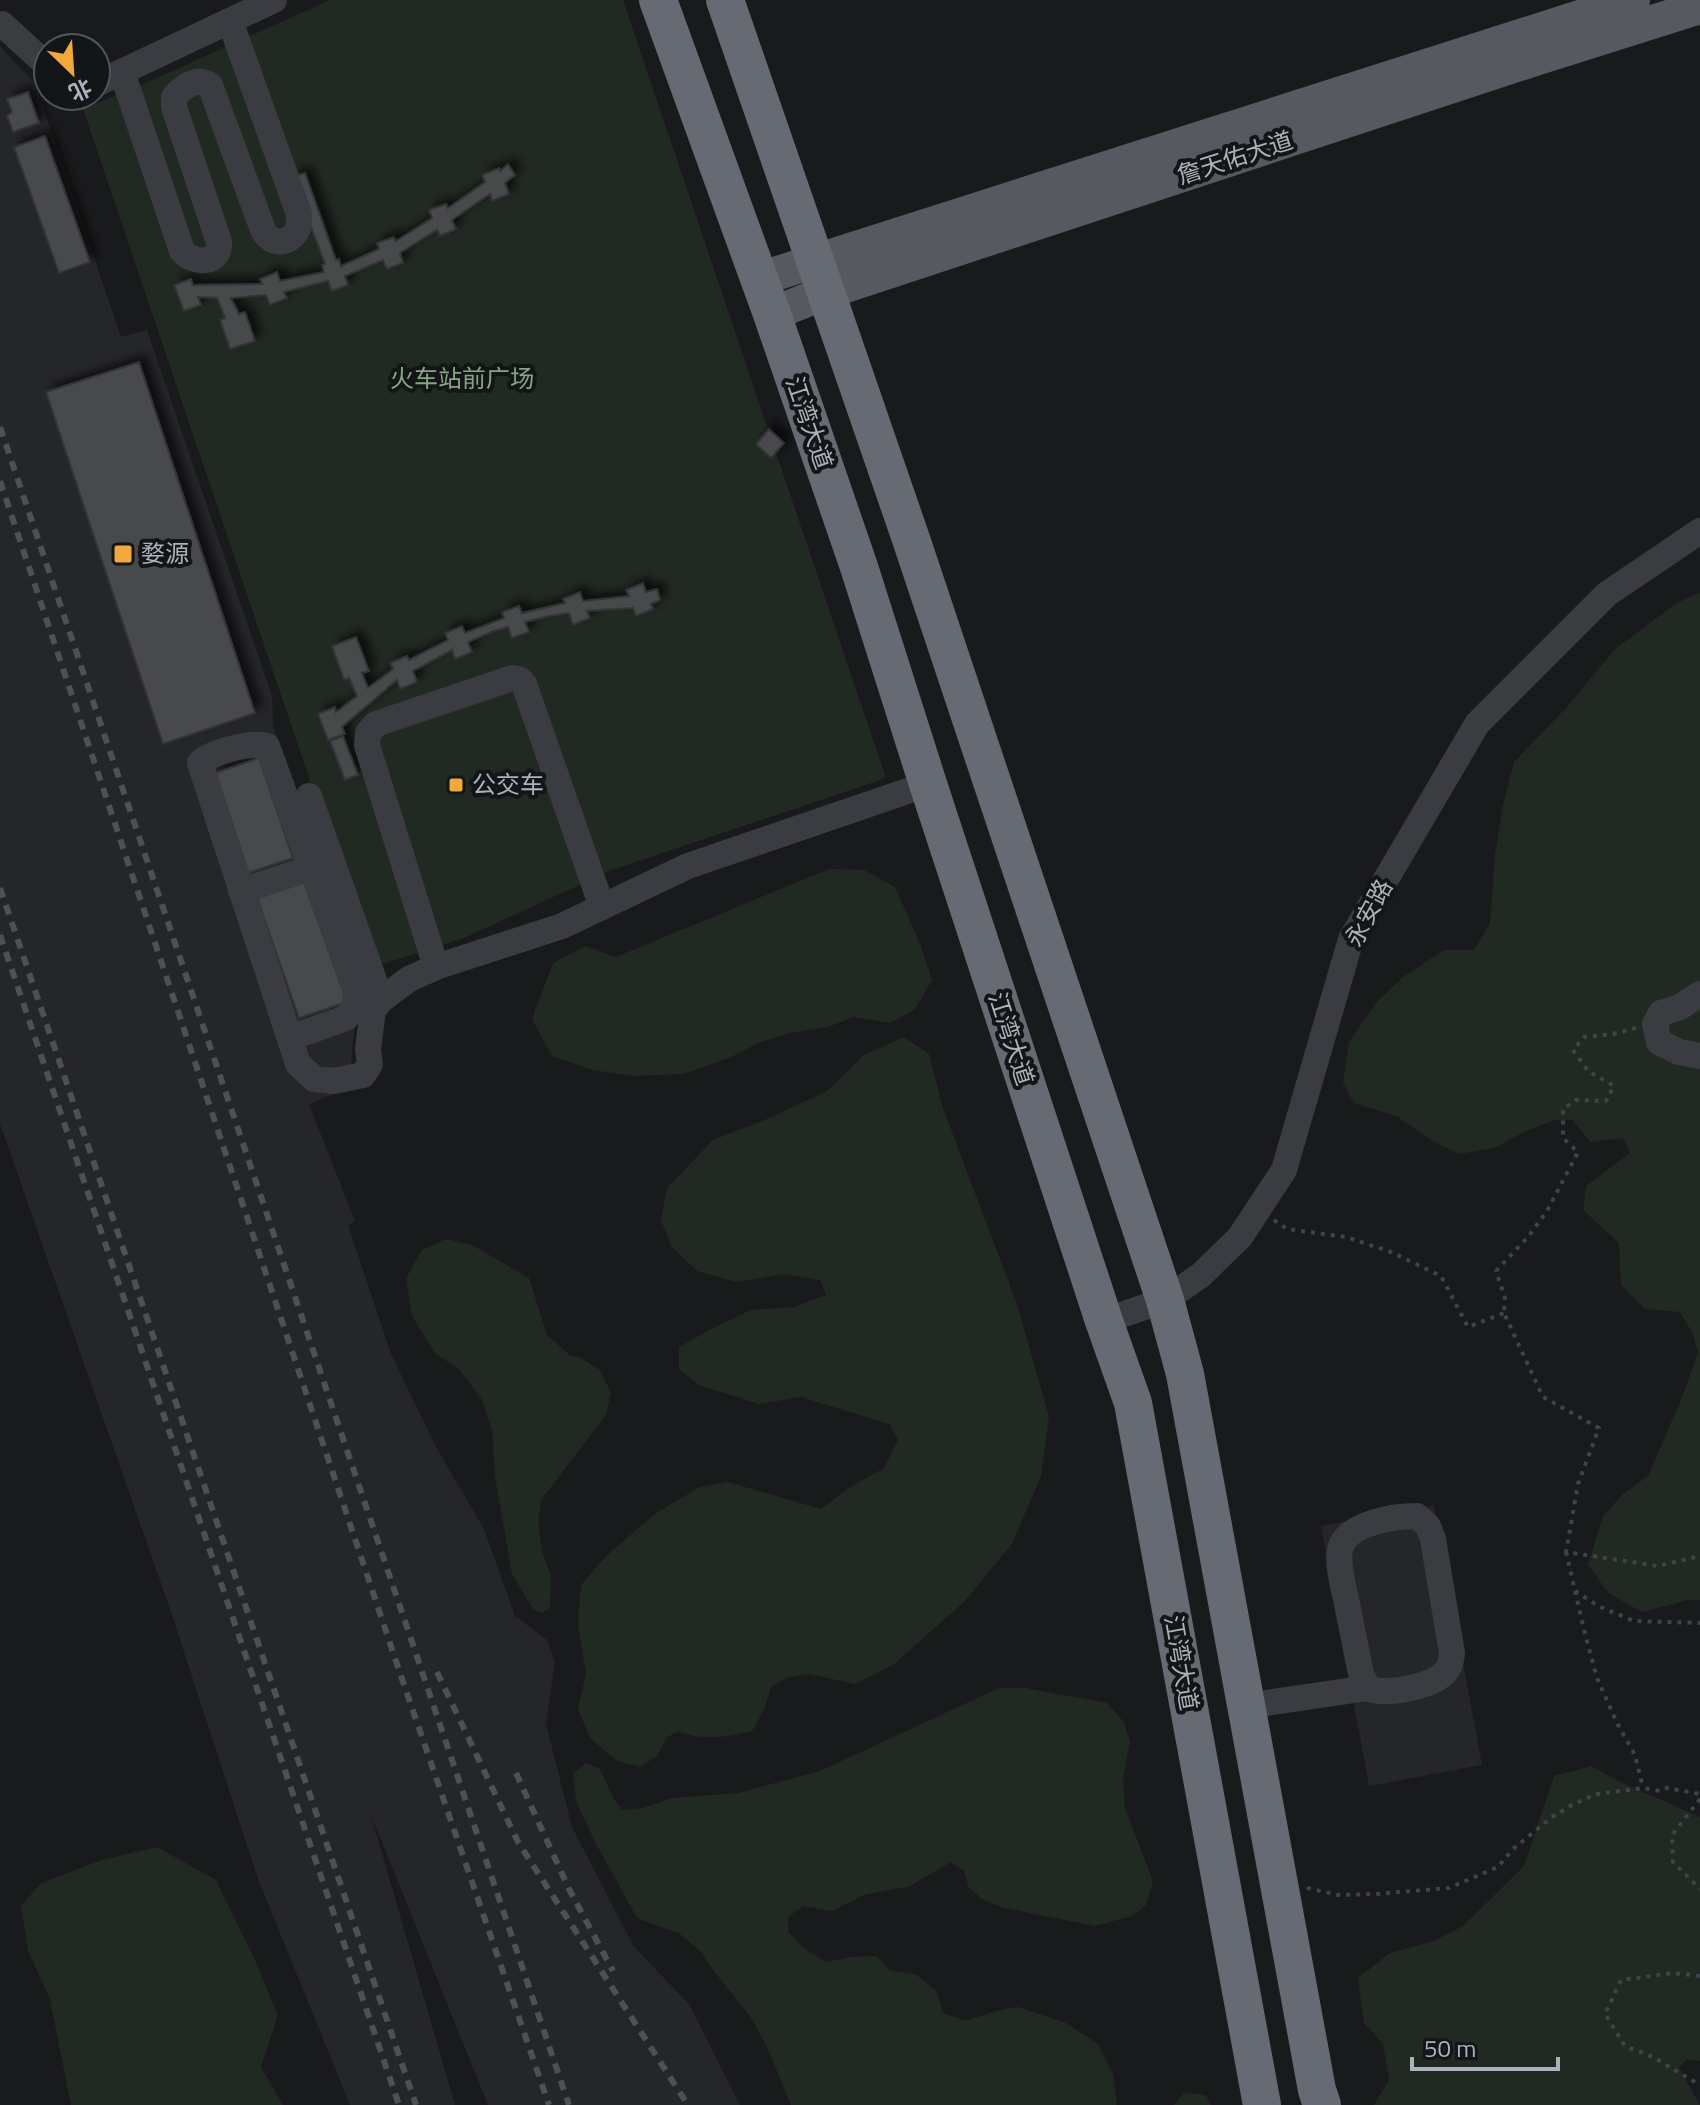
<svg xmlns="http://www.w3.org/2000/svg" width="1700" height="2105" font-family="'Titillium Web','Noto Sans SC',sans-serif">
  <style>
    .built { fill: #252629 }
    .green { fill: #212a22 }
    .building { fill: #46484c; stroke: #333438; stroke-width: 2; filter: url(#shadow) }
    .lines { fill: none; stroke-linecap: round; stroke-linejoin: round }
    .path { stroke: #404348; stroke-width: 4; stroke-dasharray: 4 6; stroke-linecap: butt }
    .minor { stroke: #3a3c41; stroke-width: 26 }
    .major { stroke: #565960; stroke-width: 34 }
    .highway { stroke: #666a72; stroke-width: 38 }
    .rail { stroke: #4d5056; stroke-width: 6; stroke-dasharray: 10 8; stroke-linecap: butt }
    .poi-dot { fill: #f2a83b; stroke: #141517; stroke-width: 3 }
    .labels { text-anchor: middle; stroke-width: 8; stroke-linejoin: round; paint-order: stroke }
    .street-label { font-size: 24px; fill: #acb2bb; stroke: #141517 }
    .park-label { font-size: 24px; fill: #84a683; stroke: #141517 }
    .poi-label { font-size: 24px; fill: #acb2bb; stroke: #141517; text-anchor: start }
  </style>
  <defs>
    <filter id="shadow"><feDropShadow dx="7" dy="-7" stdDeviation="4" flood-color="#0009"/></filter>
  </defs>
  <rect width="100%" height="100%" fill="#191a1c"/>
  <g class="built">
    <polygon points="0,45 4,51 35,83 121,337 147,330 272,696 273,725 368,993 355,1020 349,1088 309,1104 355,1221 348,1225 391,1354 436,1447 484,1529 515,1616 547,1640 555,1661 546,1724 572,1827 634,1947 689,2004 740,2105 488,2105 371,1815 455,2105 350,2105 258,1879 170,1609 0,1124"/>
    <polygon points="1434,1505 1482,1765 1369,1786 1321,1526"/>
  </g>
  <g class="green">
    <polygon points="330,0 623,0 886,778 612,870 464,938 373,967 83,109 141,85"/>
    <polygon points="1700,592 1700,1600 1688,1600 1642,1612 1608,1593 1588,1564 1603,1516 1623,1494 1648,1476 1683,1395 1698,1352 1692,1332 1680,1312 1645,1309 1621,1285 1619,1243 1583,1210 1586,1186 1630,1153 1623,1138 1591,1142 1572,1120 1554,1120 1520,1134 1495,1148 1459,1154 1431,1140 1398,1117 1354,1103 1343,1083 1349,1042 1376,1003 1403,977 1444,950 1474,950 1490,923 1495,854 1503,804 1514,762 1565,709 1615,649 1675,604"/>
    <polygon points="829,869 864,870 895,887 920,944 932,980 915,1009 891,1023 854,1017 828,1027 786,1034 758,1043 731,1057 684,1074 634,1076 592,1070 552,1056 532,1019 553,963 585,946 616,957"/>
    <path d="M904,1037L929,1054L943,1108L1017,1304L1049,1417L1041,1476L1012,1544L964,1602L893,1665L855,1684L809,1674L787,1678L771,1687L764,1710L752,1731C724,1738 706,1740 677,1732L667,1737L657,1756L640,1767L617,1761L590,1738L578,1709L586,1674L578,1626L581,1585L606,1556L656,1513L700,1487L728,1482L821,1509L847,1489L884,1468L898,1440L889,1424L801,1397L759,1404L699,1385L679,1369V1347L715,1327L751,1310L794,1307L826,1295L820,1280L785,1274L737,1282L697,1271L671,1246L661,1220L667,1188L713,1140L767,1119L827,1091L864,1055Z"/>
    <polygon points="446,1239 472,1245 529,1278 547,1335 571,1356 581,1358 600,1370 611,1393 606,1415 541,1500 538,1520 542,1551 551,1576 550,1608 542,1613 533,1609 512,1574 495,1477 492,1431 482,1400 460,1370 435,1353 412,1316 406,1278 422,1250"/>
    <polygon points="999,1688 1026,1688 1107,1703 1124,1722 1130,1742 1123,1778 1125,1808 1153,1881 1146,1905 1132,1916 1095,1926 1004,1908 985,1901 969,1888 964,1871 951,1862 910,1886 864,1895 832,1911 803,1906 788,1917 788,1932 805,1949 826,1962 850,1957 877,1956 890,1971 915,1974 937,1991 943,2013 965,2021 996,2011 1018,2007 1066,2023 1098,2044 1113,2074 1117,2105 791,2105 767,2047 752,2019 720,1979 700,1951 680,1934 637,1918 595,1842 576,1801 573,1774 586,1763 600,1769 613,1797 622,1810 643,1808 672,1798 738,1793 820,1771"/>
    <polygon points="1591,1766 1620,1782 1700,1817 1700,2061 1687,2059 1679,2068 1700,2105 1374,2105 1389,2080 1383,2044 1364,2023 1358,1978 1390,1953 1434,1941 1463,1926 1524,1866 1554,1776"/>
    <polygon points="157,1847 216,1880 253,1956 278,2015 261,2067 283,2105 71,2105 50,1999 28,1951 21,1906 41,1883 102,1860"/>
    <polygon points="1184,2093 1206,2095 1211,2105 1174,2105"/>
  </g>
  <g class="building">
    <polygon points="28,92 39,123 13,132 7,116 12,112 7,99"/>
    <polygon points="45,136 90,262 59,273 14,147"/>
    <polygon points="508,164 515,175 505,183 509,194 492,201 490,194 452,220 456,229 440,236 437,230 400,253 403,263 387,269 383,260 345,276 348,285 332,291 328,281 284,292 287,298 270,305 266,295 231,298 239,314 245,312 255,341 230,349 220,320 225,318 217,298 198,297 201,305 184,311 174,285 191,279 193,285 259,284 262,284 260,279 277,272 280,281 324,272 322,265 325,264 292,177 305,173 336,260 339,259 341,266 379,249 377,243 394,237 395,241 399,239 432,218 429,210 446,204 448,208 485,182 482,175 499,168 500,171"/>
    <polygon points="139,362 255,713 163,744 46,392"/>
    <polygon points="769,429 784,443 771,458 756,444"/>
    <polygon points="643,583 646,592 657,589 660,600 651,604 653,609 636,616 633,608 587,611 590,618 573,625 569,613 549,616 525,622 529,632 512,638 508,627 494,631 468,642 472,652 455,659 452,650 413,671 417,682 400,689 397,680 342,727 345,734 328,740 318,714 335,707 336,712 357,696 349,678 344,680 332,646 356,637 369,671 362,673 368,688 393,669 390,663 407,656 409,660 448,640 445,633 462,626 465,633 504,618 502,612 519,606 522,613 565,603 563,599 580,592 583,601 629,596 626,590"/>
    <polygon points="343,736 358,775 345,780 330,741"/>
    <polygon points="259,758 293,858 248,873 215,773"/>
    <polygon points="305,881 347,1002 299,1018 257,898"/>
  </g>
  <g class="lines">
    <g class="path">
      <polyline points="1636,1028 1613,1034 1584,1037 1573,1050 1588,1071 1614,1086 1606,1101 1576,1100 1563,1109 1563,1138 1578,1152 1547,1211 1528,1237 1496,1271 1505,1298 1504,1313 1543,1397 1599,1428 1578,1484 1566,1552 1658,1566 1700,1556"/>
      <polyline points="1274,1220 1287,1229 1346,1237 1391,1252 1441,1276 1468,1327 1504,1313"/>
      <polyline points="1566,1552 1584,1630 1597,1678 1617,1723 1635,1755 1643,1788"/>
      <polyline points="1575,1591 1598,1606 1634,1621 1700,1623"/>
      <polyline points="1700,1799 1672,1835 1673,1862 1700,1889"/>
      <polyline points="1307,1888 1338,1895 1376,1894 1449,1888 1498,1867 1513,1849 1552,1817 1572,1805 1596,1794 1643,1788 1660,1791 1667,1788 1700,1794"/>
      <polyline points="1700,1976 1674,1973 1621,1980 1605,2014 1625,2046 1653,2057 1700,2085"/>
    </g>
    <g class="minor">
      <polyline points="2,24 48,66"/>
      <path d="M122,72L182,251C194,265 221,264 219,242L174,107V97C184,86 196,77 210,85L263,230C271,247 292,244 298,228C299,223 299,219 299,214L230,21"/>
      <polyline points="96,84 274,0"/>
      <polyline points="309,796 381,1000"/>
      <polyline points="241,891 311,868"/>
      <polyline points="436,967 367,745 368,733 376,724 512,678 519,679 524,684 602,907"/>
      <polyline points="1700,994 1680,1007 1661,1013 1655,1024 1659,1042 1679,1052 1700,1056"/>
      <path d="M290,1038L346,1018L354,1008L356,991L267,746C253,741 210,752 200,763L298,1064L314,1079L334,1081L363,1075L370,1064L368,1049L373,1010L381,1000L409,979L436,967L562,926L688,866L928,784"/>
      <polyline points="1104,1321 1165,1300 1201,1275 1240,1237 1284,1170 1351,939 1477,724 1607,594 1700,531"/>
      <path d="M1246,1706L1368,1688C1385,1696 1434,1687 1446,1671C1451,1666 1451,1659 1452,1653L1433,1539L1428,1526L1417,1516C1394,1516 1347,1523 1340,1549C1337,1565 1343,1584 1346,1599C1351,1624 1356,1649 1361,1674L1368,1688"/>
    </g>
    <g class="major">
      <polyline points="759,279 1633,0"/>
      <polyline points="772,314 827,292 1538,58 1700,7"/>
    </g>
    <g class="highway">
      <polyline points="658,0 772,314 859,567 928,784 1104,1321 1133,1403 1262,2105"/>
      <polyline points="725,0 911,539 1165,1300 1185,1374 1317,2090 1322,2105"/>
    </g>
    <g class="rail">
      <polyline points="0,427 569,2105"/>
      <polyline points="0,481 401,1676 549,2105"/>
      <polyline points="0,888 416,2105"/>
      <polyline points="0,935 399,2105"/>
      <polyline points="437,1672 518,1842 688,2105"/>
      <polyline points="516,1773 569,1889 613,1971"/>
    </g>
  </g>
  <g class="poi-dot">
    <rect x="113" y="544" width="20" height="20" rx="4"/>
    <rect x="448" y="777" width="16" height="16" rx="4"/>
  </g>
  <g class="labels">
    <g class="street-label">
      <text transform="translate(1235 158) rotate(-18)" y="8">詹天佑大道</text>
      <text transform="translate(809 423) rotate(71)" y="8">江湾大道</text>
      <text transform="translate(1369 913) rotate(-62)" y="8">永安路</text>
      <text transform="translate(1011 1039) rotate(72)" y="8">江湾大道</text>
      <text transform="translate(1181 1663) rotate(80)" y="8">江湾大道</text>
    </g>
    <g class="park-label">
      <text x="462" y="387">火车站前广场</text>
    </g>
    <g class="poi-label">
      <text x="141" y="562">婺源</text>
      <text x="472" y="793">公交车</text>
    </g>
  </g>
  <g transform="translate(72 72) rotate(155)"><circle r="38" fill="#141517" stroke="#515459" stroke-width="2"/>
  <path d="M0-6L14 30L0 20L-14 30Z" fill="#f2a83b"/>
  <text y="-12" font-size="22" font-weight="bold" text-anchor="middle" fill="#acb2bb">北</text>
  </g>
  <path d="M1412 2057v12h146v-12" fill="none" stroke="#acb2bb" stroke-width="4"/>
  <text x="1424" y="2057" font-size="24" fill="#acb2bb" stroke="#141517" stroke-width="6" paint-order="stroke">50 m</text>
</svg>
